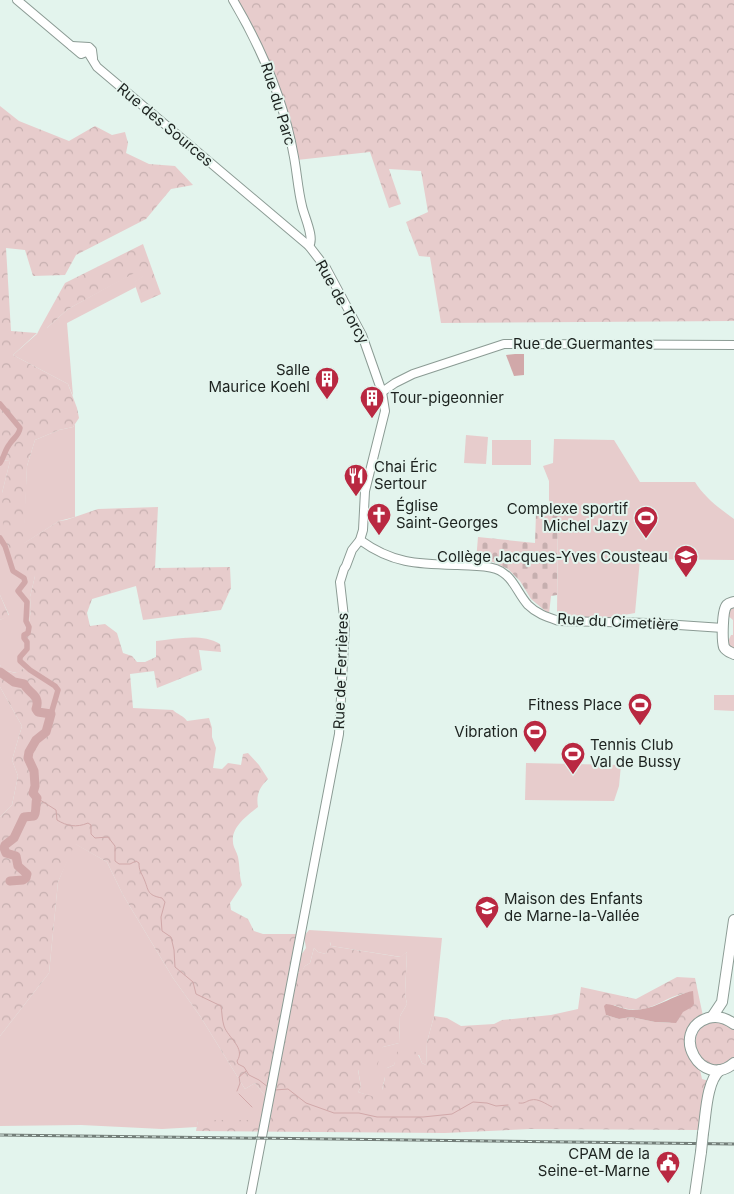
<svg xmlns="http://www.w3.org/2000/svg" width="734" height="1194" font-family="Inter,sans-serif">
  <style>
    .green { fill: #e7cccc }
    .forest { fill: url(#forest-crowns); fill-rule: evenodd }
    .cemetery { fill: url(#cemetery-stones) }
    .park { fill: url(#park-tufts) }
    .water { fill: #d1a8a9 }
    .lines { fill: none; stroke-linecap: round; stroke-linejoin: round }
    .stream { stroke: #d1a8a9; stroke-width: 1 }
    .canal { stroke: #d1a8a9; stroke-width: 5.5 }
    .river { stroke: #d1a8a9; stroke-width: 9 }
    .minor-casing { stroke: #8b9b94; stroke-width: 10 }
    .major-casing { stroke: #8b9b94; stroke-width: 12 }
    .minor { stroke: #fff; stroke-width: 8 }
    .major { stroke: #fff; stroke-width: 10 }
    .rail-casing { stroke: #737e79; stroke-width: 3 }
    .rail { stroke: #e3f4ed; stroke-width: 1; stroke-dasharray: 4; stroke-linecap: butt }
    .major-bridge-casing { stroke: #8b9b94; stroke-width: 12; stroke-linecap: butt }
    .major-bridge { stroke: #fff; stroke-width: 10 }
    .labels { text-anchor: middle; stroke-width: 4; stroke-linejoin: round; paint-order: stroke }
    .street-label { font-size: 15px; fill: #1c221f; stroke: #e3f4ed }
    .poi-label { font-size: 15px; fill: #1c221f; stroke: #e3f4ed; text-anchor: end }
  </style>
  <defs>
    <pattern id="forest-crowns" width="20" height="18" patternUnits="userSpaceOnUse" patternTransform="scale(1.25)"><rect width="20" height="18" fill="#e7cccc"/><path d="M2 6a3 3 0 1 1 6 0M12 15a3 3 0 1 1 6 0" fill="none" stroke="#c6afaf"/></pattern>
    <pattern id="cemetery-stones" width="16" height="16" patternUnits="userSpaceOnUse" patternTransform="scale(1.25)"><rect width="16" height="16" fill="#e7cccc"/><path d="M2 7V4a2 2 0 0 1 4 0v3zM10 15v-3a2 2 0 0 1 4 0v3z" fill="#c6afaf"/></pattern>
    <pattern id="park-tufts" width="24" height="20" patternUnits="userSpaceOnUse" patternTransform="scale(1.25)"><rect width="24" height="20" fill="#e7cccc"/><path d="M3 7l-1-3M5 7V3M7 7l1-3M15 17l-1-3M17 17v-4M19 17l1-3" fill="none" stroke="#c6afaf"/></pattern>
  </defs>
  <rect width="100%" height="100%" fill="#e3f4ed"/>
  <g class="green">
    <polygon points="140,269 144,276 135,282 136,287 67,323 73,396 68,384 13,355 37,334 40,328 47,328 68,309"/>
    <polygon points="75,424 75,517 59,521 23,544 27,466 35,440 59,430 73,427"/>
    <polygon points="466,435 488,437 486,464 464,463"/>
    <path d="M554,439L614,440L640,482H695C705,498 719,508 734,519V560L640,559L635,613L624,615L619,619H569L557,615L558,514L549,513V481L543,466L553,463Z"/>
    <rect x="492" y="440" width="39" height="25"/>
    <polygon points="0,460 10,461 2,493 35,576 30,597 31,610 26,640 26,667 17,673 2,670 0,665 0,620 9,615 0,595"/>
    <polygon points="0,687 22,726 12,760 18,776 12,805 0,817"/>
    <polygon points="714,695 734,695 734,711 714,710"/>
    <polygon points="526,763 621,765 619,786 614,801 525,800"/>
    <polygon points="74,843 107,862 123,895 173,978 200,1016 245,1089 255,1083 273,1106 270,1120 198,1120 197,1127 162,1129 81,1125 0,1126 0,1036 49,973 58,882"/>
    <polygon points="309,930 442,938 434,1016 427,1042 426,1065 422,1063 419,1055 395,1062 394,1065 387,1068 382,1090 376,1098 358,1092 361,1087 358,1069 383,1047 399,1043 400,1016 407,1004 405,994 407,952 401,957 331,946 330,942 326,954 318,952 314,948 310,963 305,966 301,973 296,971 299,958 306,948 304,936"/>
  </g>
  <g class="forest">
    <polygon points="232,0 734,0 734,321 441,323 430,257 419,256 406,222 428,212 421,171 389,169 401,204 389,208 370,152 297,160 279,86"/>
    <path d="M0,106L19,121L69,141L95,126L112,135L125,132L128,143L126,153L149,164L175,166L193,185L171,189L146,219L76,255L65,275L33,276L25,250L6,248L11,331L37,333L13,355L68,384L77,408L79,418L73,427L59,430L35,440L27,466L24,543L59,521L66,520L98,509L158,507L155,568L230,567L231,588L221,610L143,620L136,586L92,599L87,613L90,626L105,624L117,633L123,653L132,656L137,662H145L156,657V641C177,639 201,633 220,644L221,652L199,650L202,670L157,688L154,671L130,674L133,708L173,710C178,715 183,715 187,721L209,718L212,728V737L216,748L213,768L222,769L228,763L241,765L243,754L248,753L259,765L268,779C259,788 256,795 258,807C248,815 231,827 233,842C233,847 237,852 238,857C240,867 239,875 242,885L230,903L231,910L248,919L254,931L263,934H297L291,974L301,972L305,966L310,963L314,948L318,952L326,954L329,941L331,946L400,957L407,952L405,994L407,1004L400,1016L399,1043L383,1047L376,1070H358L361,1087L358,1092L375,1097L377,1089L382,1090L385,1078L383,1072L387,1068L394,1065L397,1052L403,1047C414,1049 418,1052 422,1063L426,1065L427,1042L434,1016L447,1018L461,1026L494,1024L502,1020L551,1015L578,1009L581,987L636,999L677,977L695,978L703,1016L691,1029L702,1079L709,1081L700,1130L530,1129L445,1133L196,1131L198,1120H270L273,1106L255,1083L245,1089L200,1016L173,978L123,895L107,862L75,844L58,882L49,973L0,1036V817L12,805L18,776L12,760L22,726L0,687V665L3,670L16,673L26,667V640L31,610L30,597L35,576L24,573L9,557L3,528L2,493L10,461L0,460ZM693,992L692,1007L686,1009L670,1023L655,1022L631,1017L619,1019L606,1015L614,1005C652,1020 661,994 693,992Z"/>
    <polygon points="143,244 161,294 141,303 134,282 143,276 140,270 68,309 47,328 40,328 65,283"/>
    <polygon points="0,595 9,616 0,620"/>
    <path d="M718,1020L734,1027V1059C727,1065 714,1069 706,1064C702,1061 698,1054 695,1050C696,1029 698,1027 718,1020Z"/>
  </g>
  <polygon class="cemetery" points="536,513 558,513 557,595 551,596 549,614 531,599 520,581 508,569 493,562 476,561 478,537 535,543"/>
  <polygon class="park" points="734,605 734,651 726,646 731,635 733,635 733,620 726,614 727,610"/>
  <g class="water">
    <polygon points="515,354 524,354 524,375 514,376 506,355"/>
    <path d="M693,991L694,1004L692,1007L683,1012L676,1023L655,1022L631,1017L619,1019L606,1015L604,1006L606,1004C616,1005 624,1010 633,1010C656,1010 672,995 693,991Z"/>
  </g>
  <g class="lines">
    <g class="stream">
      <path d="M37,798L56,810L57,820C67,826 76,828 88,823L91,825V834L95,838L108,837L115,846V861L119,864H130L136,861L139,863C139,871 141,872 144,879C149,890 146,895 162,898L165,902L161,917L162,931L171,937L174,950L175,967L193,982L196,994L221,1006C222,1012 222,1020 224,1026C228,1038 246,1048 237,1061L238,1064L244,1067L249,1075L259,1080L268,1087"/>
      <polyline points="275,1090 288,1089 306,1103 334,1113 359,1113 377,1117 423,1117 452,1114 473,1102 487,1103 496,1106 508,1105"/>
      <polyline points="237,1091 240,1083 239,1077 246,1071"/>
      <polyline points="239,1094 252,1107"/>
      <path d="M519,1103C525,1104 526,1101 531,1100C538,1098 546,1104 552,1107"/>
    </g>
    <g class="canal">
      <path d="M0,404L20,428C19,436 13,438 9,445C5,450 4,457 0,463"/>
      <polyline points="0,538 5,546 13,571 24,578 25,582 18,591 27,602 26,621 29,627 28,633 24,635 24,638 27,642 27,649 20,657 20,661 30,670 55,686 58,690 51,714"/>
    </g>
    <path class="river" d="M0,672L14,682L24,684C29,694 41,695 36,709L38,712L51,714L46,732L36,740L29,752L28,758L34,771L35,786L33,793L37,798C35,804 37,811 34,816L24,817L14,838L5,845L4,848L6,853L16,856L18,866L27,874L26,878L23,880L10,881"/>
    <defs>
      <g id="minor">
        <polyline points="17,0 81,54 86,52 89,54 97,67 309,246 326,268 362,335 382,392 385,411 365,491 363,530 360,540 352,550 346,566 344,569 340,582 345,626 339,734 251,1194"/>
        <path d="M233,0C262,49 284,100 294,157C297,173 298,190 302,206C304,216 315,238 309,246"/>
        <polyline points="72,46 89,47 92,50 93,58"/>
        <polyline points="382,392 395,383 413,374 504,344 734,345"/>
        <path d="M360,540C393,564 418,564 458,565C471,566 483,565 496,569C513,575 517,593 528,605C537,614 547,617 559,621L649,623L723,628"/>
      </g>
      <g id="major">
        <path d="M734,602C731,603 729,603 727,605C722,610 722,640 724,647C726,651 730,652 734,654"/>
        <polyline points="712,1017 722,1002 734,920"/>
        <path d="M734,1024C726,1018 718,1015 708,1018C668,1031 702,1091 734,1063"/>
        <path d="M703,1133C706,1116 706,1082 720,1070"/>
        <polyline points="695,1194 701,1152"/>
      </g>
    </defs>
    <use href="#minor" class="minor-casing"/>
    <use href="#major" class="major-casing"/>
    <use href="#minor" class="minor"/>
    <use href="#major" class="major"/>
    <defs>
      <polyline id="rail" points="0,1135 734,1144"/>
    </defs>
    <use href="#rail" class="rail-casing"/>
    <use href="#rail" class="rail"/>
    <defs>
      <polyline id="major-bridge" points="701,1152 703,1133"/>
    </defs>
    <use href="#major-bridge" class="major-bridge-casing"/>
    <use href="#major-bridge" class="major-bridge"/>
  </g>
  <defs>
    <symbol id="building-pin" viewBox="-11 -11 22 30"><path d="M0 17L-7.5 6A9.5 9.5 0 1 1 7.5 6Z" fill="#b92841" stroke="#e3f4ed"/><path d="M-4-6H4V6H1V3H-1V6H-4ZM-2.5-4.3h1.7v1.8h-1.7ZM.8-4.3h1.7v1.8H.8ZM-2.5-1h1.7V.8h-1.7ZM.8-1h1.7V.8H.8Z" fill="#fff"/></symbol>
    <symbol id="restaurant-pin" viewBox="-11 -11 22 30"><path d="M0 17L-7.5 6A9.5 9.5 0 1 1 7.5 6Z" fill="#b92841" stroke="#e3f4ed"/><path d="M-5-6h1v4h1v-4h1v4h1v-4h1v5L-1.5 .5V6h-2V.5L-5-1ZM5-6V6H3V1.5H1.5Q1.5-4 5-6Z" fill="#fff"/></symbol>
    <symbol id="church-pin" viewBox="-11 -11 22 30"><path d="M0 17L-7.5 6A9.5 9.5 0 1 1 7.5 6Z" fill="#b92841" stroke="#e3f4ed"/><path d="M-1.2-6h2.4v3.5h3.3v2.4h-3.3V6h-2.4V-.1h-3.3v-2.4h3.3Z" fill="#fff"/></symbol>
    <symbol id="stadium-pin" viewBox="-11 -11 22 30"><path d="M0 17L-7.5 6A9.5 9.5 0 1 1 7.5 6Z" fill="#b92841" stroke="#e3f4ed"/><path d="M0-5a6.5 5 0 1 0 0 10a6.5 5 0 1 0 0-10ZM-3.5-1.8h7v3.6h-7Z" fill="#fff"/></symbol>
    <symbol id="school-pin" viewBox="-11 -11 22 30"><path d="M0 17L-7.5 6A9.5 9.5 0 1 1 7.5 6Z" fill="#b92841" stroke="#e3f4ed"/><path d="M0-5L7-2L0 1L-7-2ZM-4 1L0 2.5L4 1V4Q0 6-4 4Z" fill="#fff"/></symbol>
    <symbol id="civic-pin" viewBox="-11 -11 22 30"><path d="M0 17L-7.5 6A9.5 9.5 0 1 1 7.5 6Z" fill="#b92841" stroke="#e3f4ed"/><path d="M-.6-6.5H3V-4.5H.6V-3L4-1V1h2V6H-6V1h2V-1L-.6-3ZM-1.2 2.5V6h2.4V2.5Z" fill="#fff"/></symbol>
  </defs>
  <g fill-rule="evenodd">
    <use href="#building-pin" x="313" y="365" width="28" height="38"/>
    <use href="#building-pin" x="358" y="384" width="28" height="38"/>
    <use href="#restaurant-pin" x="342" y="462" width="28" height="38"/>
    <use href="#church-pin" x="365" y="501" width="28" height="38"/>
    <use href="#stadium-pin" x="632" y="504" width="28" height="38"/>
    <use href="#school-pin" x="672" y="543" width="28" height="38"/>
    <use href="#stadium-pin" x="626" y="691" width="28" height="38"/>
    <use href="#stadium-pin" x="521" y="718" width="28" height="38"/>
    <use href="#stadium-pin" x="559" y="740" width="28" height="38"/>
    <use href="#school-pin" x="473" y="894" width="28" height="38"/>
    <use href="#civic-pin" x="654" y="1149" width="28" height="38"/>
  </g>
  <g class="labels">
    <g class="street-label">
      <text transform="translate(278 104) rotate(73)" y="5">Rue du Parc</text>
      <text transform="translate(165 125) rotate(40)" y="5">Rue des Sources</text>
      <text transform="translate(342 302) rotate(61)" y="5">Rue de Torcy</text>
      <text x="583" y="349">Rue de Guermantes</text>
      <text transform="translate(618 622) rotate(3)" y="5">Rue du Cimetière</text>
      <text transform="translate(341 671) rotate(-88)" y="5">Rue de Ferrières</text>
    </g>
    <g class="poi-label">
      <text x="310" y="375">Salle<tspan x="310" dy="17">Maurice Koehl</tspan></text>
      <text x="390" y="403" text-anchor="start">Tour-pigeonnier</text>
      <text x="374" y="472" text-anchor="start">Chai Éric<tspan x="374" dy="17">Sertour</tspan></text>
      <text x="396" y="511" text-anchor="start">Église<tspan x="396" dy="17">Saint-Georges</tspan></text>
      <text x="628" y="514">Complexe sportif<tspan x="628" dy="17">Michel Jazy</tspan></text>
      <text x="668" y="562">Collège Jacques-Yves Cousteau</text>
      <text x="622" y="710">Fitness Place</text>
      <text x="518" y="737">Vibration</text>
      <text x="590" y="750" text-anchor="start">Tennis Club<tspan x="590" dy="17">Val de Bussy</tspan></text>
      <text x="504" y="904" text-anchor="start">Maison des Enfants<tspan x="504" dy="17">de Marne-la-Vallée</tspan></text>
      <text x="650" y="1159">CPAM de la<tspan x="650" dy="17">Seine-et-Marne</tspan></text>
    </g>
  </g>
</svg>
